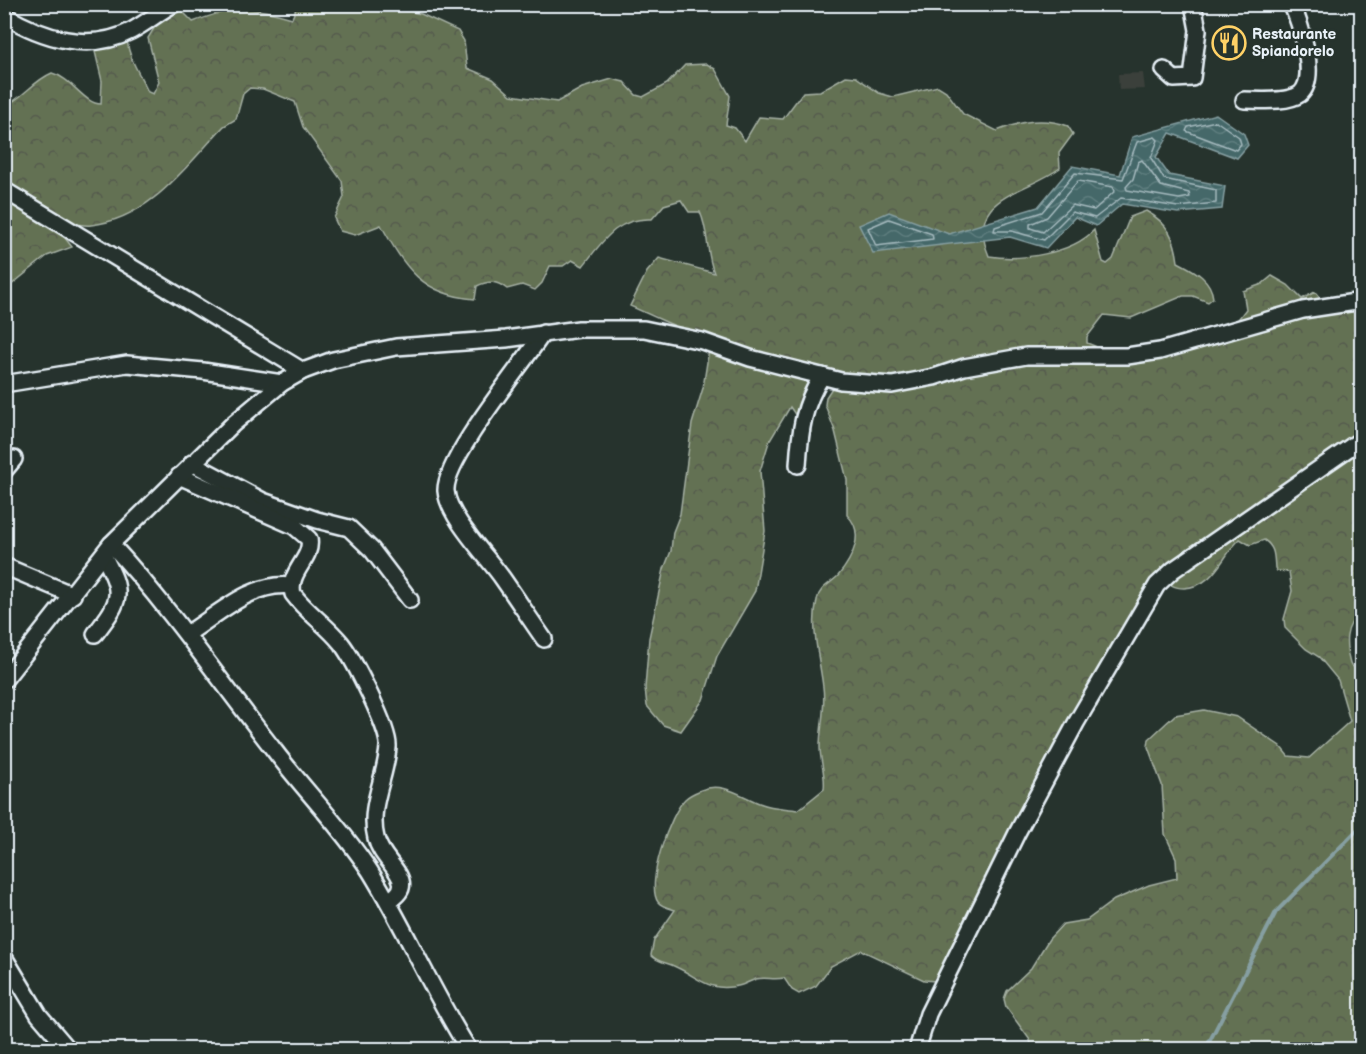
<svg xmlns="http://www.w3.org/2000/svg" width="1366" height="1054" font-family="'Balsamiq Sans',sans-serif">
  <style>
    .built { fill: #3a3f3a }
    .forest { fill: url(#forest-crowns); stroke: #a6b1a5; stroke-width: 1.5 }
    .water { fill: url(#water-waves); stroke: #869fa2; stroke-width: 1.5 }
    .lines { fill: none; stroke-linecap: round; stroke-linejoin: round }
    .shore { stroke: #a6babf; stroke-width: 1.5 }
    .stream { stroke: #869fa2; stroke-width: 4 }
    .minor-casing { stroke: #e8f1f8; stroke-width: 20 }
    .minor { stroke: #26332d; stroke-width: 15 }
    .labels { text-anchor: middle; stroke-width: 5; stroke-linejoin: round; paint-order: stroke }
    .poi-label { font-size: 15px; font-weight: bold; fill: #e8f1f8; stroke: #26332d; text-anchor: start }
  </style>
  <defs>
    <pattern id="forest-crowns" width="20" height="18" patternUnits="userSpaceOnUse" patternTransform="scale(1.5)"><rect width="20" height="18" fill="#647152"/><path d="M2 6a3 3 0 1 1 6 0M12 15a3 3 0 1 1 6 0" fill="none" stroke="#545a4e"/></pattern>
    <pattern id="water-waves" width="16" height="10" patternUnits="userSpaceOnUse" patternTransform="scale(1.5)"><rect width="16" height="10" fill="#446869"/><path d="M0 5q4-4 8 0t8 0" fill="none" stroke="#5f7e7f"/></pattern>
  </defs>
  <rect width="100%" height="100%" fill="#26332d"/>
  <filter id="ink" filterUnits="userSpaceOnUse"><feTurbulence type="fractalNoise" baseFrequency=".0167" numOctaves="2"/><feDisplacementMap in="SourceGraphic" scale="12" xChannelSelector="R" yChannelSelector="G"/><feConvolveMatrix kernelMatrix="1 2 1 2 8 2 1 2 1" color-interpolation-filters="sRGB"/></filter>
  <g filter="url(#ink)">
    <polygon class="built" points="1143,73 1145,89 1119,90 1118,74"/>
    <path class="forest" d="M298,4L383,5L421,14L458,31L464,41L467,68L493,79L511,95L557,102L582,88L612,79L624,82L636,95L643,97L667,84L685,65L707,64L715,69L730,96L726,125L735,128L745,141L759,117L783,119L803,92L820,91L846,76L856,77L879,93L893,97L938,86L946,91L963,114L997,131C1020,121 1044,117 1068,126L1073,134L1059,153L1060,168C1025,194 964,196 989,256C1020,261 1072,254 1094,230L1103,262L1107,264L1113,259L1130,217L1146,211C1168,223 1175,238 1178,262C1193,270 1211,278 1213,298L1208,302L1193,296H1183L1131,318L1104,315L1087,337V343L1127,359L1229,331L1246,309L1243,291L1262,284L1272,276L1288,285L1302,299L1315,292L1331,311L1361,312V613C1343,626 1345,645 1350,664L1362,674L1361,1049H1032L1030,1040L1006,1007L1004,999L1007,991L1031,968L1049,939L1063,924L1087,920L1114,900L1149,885L1177,878L1176,858L1165,834L1162,785L1148,747L1149,739L1175,715L1204,710L1237,717L1280,746L1288,756L1309,758L1350,721L1338,680L1319,657L1306,649L1285,628L1284,619L1292,591L1289,572L1277,571L1275,568C1274,556 1275,547 1264,540L1250,545L1240,539C1221,557 1215,586 1184,588C1174,588 1170,585 1164,578L1114,662L1097,706L1053,758L1043,802L1021,834L970,946L953,968L941,978L935,981L924,980L861,950L831,966L816,986L799,994L792,990L784,978C774,980 765,977 756,979C750,981 744,985 738,986C708,992 700,978 676,967C667,962 658,963 651,955L654,940L675,910C669,908 662,907 658,902C645,884 670,814 685,799C688,796 696,792 701,790C723,781 742,797 762,804C772,808 786,808 798,810L824,789C826,774 820,762 820,747C820,728 826,707 823,687C820,660 810,628 817,600C819,588 830,584 838,576C852,559 866,533 847,515V480L835,431L825,405L826,397L834,385H825L808,409L811,432H807L790,407L769,442L760,471L765,531L755,591L717,656L703,700L681,731L663,725L647,706L645,688L649,638L664,569L671,551L673,532L680,514L692,424L703,388L709,349L695,335L630,306L647,272L659,258L714,273C706,253 709,232 700,212H689L681,200L664,205L652,219C617,217 603,241 583,266L572,260L563,266H550L542,283L535,290L522,285L507,289C497,281 489,280 477,286L475,299C422,295 405,268 381,225L355,235L340,231L334,218L344,197L342,181L303,127L295,102L263,89L250,88L243,94L236,119L224,126C186,166 150,219 91,225C77,227 65,218 51,220L72,247L47,256L5,290L4,200L7,195L5,106C23,98 33,81 52,73C72,78 84,104 101,104L102,81L93,43L96,33L104,31L127,40C129,60 140,74 148,92L153,94L159,82L148,38L162,15L178,7L193,22C235,6 248,5 292,18Z"/>
    <polygon class="water" points="1216,114 1244,134 1248,145 1237,158 1170,133 1156,157 1169,175 1225,186 1222,209 1178,213 1122,204 1096,226 1075,217 1046,248 1010,237 873,253 859,225 889,212 949,234 1038,207 1072,166 1120,175 1132,137"/>
    <g class="lines">
      <g class="shore">
        <polygon points="1216,121 1239,137 1241,144 1236,150 1186,131 1188,127"/>
        <polygon points="1155,137 1158,140 1151,158 1164,179 1216,190 1216,203 1178,207 1121,198 1095,218 1072,212 1044,240 1012,231 994,231 995,227 1042,212 1075,173 1123,179 1137,142"/>
        <polygon points="1142,160 1161,186 1189,193 1190,197 1179,199 1127,190 1126,187 1133,179 1138,162"/>
        <polygon points="1078,181 1113,187 1115,191 1094,210 1072,205 1043,232 1030,228 1030,224 1047,217"/>
        <polygon points="889,219 932,234 933,239 876,246 868,228"/>
      </g>
      <polyline class="stream" points="1205,1050 1276,912 1362,825"/>
      <defs>
        <g id="minor">
          <path d="M4,15C42,38 89,53 131,31C146,23 159,12 174,4"/>
          <polyline points="1164,70 1174,79 1192,78 1198,30 1193,4"/>
          <path d="M1244,100C1259,100 1287,103 1300,94C1319,78 1300,21 1291,4"/>
          <polyline points="4,190 303,371"/>
          <path d="M543,333C523,364 444,459 446,491C448,517 488,557 503,579C517,599 530,619 544,639"/>
          <polyline points="4,384 127,364 203,371 282,383"/>
          <polyline points="192,463 263,501 317,520 349,528 372,550 410,600"/>
          <path d="M798,465C800,432 803,405 822,376"/>
          <polyline points="4,471 14,459"/>
          <path d="M179,476L294,526L309,539C313,559 287,572 293,594C307,613 327,625 341,643C353,658 390,730 388,747C386,778 368,806 376,838C382,864 422,882 388,901"/>
          <path d="M111,544C171,609 220,681 274,750C305,791 342,828 370,871C406,929 432,992 469,1050"/>
          <polyline points="4,566 73,595"/>
          <path d="M95,634C122,599 124,594 103,555"/>
          <path d="M187,634C217,615 253,581 291,586"/>
          <polyline points="4,680 111,544 233,424 282,383 303,371 333,360 396,347 506,339 579,329 644,329 702,341 750,358 841,381 892,385 934,377 964,367 1026,356 1127,356 1160,351 1303,310 1362,301"/>
          <polyline points="4,957 39,1015 69,1050"/>
          <polyline points="917,1050 928,1014 1017,833 1076,723 1157,585 1173,570 1362,439"/>
        </g>
      </defs>
      <use href="#minor" class="minor-casing"/>
      <use href="#minor" class="minor"/>
    </g>
  </g>
  <defs>
    <symbol id="restaurant-ring" viewBox="-11 -11 22 22"><circle r="9.5" fill="#26332d" stroke="#ffd166" stroke-width="1.5"/><path d="M-5-6h1v4h1v-4h1v4h1v-4h1v5L-1.5 .5V6h-2V.5L-5-1ZM5-6V6H3V1.5H1.5Q1.5-4 5-6Z" fill="#ffd166"/></symbol>
  </defs>
  <g fill-rule="evenodd">
    <use href="#restaurant-ring" x="1210" y="24" width="38" height="38"/>
  </g>
  <g class="labels">
    <g class="poi-label">
      <text x="1252" y="39">Restaurante<tspan x="1252" dy="17">Spiandorelo</tspan></text>
    </g>
  </g>
  <rect width="1366" height="1054" fill="none" stroke="#26332d" stroke-width="24"/>
  <rect x="12" y="12" width="1342" height="1030" fill="none" stroke="#e8f1f8" stroke-width="2" filter="url(#ink)"/>
</svg>
